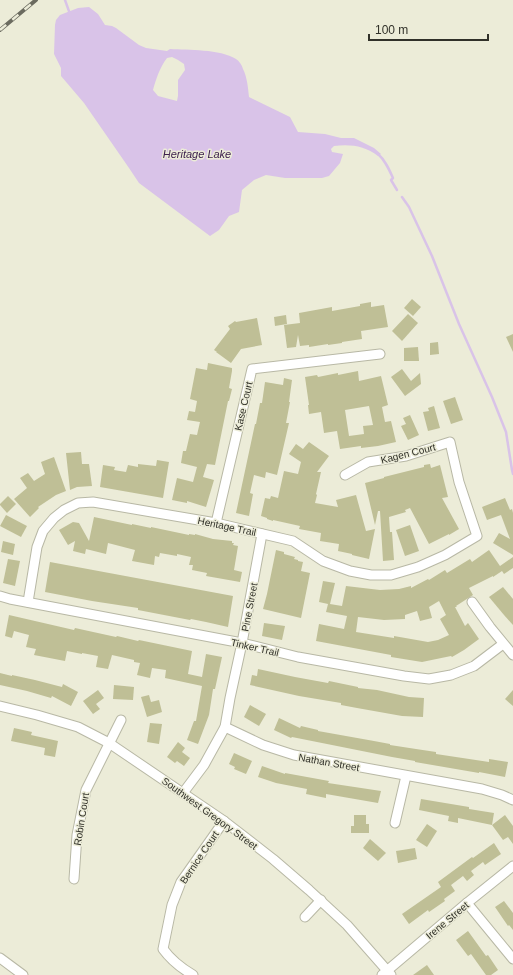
<svg xmlns="http://www.w3.org/2000/svg" width="513" height="975" font-family="Helvetica,sans-serif">
  <style>
    .water { fill: #d9c3e8; fill-rule: evenodd }
    .lines { fill: none; stroke-linecap: round; stroke-linejoin: round }
    .stream { stroke: #d9c3e8; stroke-width: 2.5 }
    .building { fill: #bfbf96; fill-rule: evenodd }
    .minor-casing { stroke: #b8b8a5; stroke-width: 11 }
    .minor { stroke: #fff; stroke-width: 9 }
    .rail-casing { stroke: #6b6b5f; stroke-width: 4 }
    .rail { stroke: #ececd8; stroke-width: 2.5; stroke-dasharray: 8; stroke-linecap: butt }
    .labels { text-anchor: middle; stroke-width: 3; stroke-linejoin: round; paint-order: stroke }
    .street-label { font-size: 10px; fill: #313129; stroke: #ececd8 }
    .water-label { font-size: 11px; font-style: italic; fill: #3e214e; stroke: #ececd8 }
  </style>
  <rect width="100%" height="100%" fill="#ececd8"/>
  <path class="water" d="M89,7L98,14L105,25L112,26L116,28L139,45L146,48L167,51L170,49C188,50 220,49 236,59C239,61 242,65 243,69C247,77 248,87 249,97L290,117L298,132L325,134L341,138H354L374,148L381,154L378,156C365,146 351,144 334,146L331,149L332,152L343,154L340,163L329,176L322,178H285L266,175L254,180L242,190L239,212L229,216L219,230L210,236L139,183L129,168L84,103L61,76V68L54,54L55,25L56,20L60,15L78,8ZM172,57L178,60L184,64L185,70L178,80V96L177,101L158,96L153,90C156,79 160,67 167,58Z"/>
  <g class="lines">
    <g class="stream">
      <polyline points="65,0 70,14"/>
      <path d="M378,154C385,160 389,169 393,178L391,180L397,190"/>
      <polyline points="402,197 409,207 432,256 459,324 492,397 506,432 512,470 513,474"/>
    </g>
  </g>
  <g class="building">
    <polygon points="412,299 421,307 413,316 404,308"/>
    <polygon points="371,302 371,307 384,305 388,327 361,331 362,339 342,342 342,343 328,345 328,344 309,347 309,345 300,346 298,335 296,347 287,348 284,325 300,323 299,313 332,307 332,311 360,306 360,304"/>
    <polygon points="408,314 418,323 402,341 392,331"/>
    <polygon points="286,315 287,324 275,326 274,317"/>
    <polygon points="257,318 262,345 241,349 231,363 216,352 217,352 214,350 230,329 228,326 235,321 236,322"/>
    <polygon points="513,334 513,352 506,337"/>
    <polygon points="438,342 439,354 430,355 430,343"/>
    <polygon points="418,347 419,361 404,361 404,348"/>
    <polygon points="208,363 232,368 232,371 229,388 232,389 229,401 228,401 215,465 207,464 203,477 214,480 206,507 187,501 187,503 172,500 177,478 193,482 197,467 181,463 183,451 186,451 190,434 197,435 200,422 187,420 189,411 195,412 197,401 190,399 196,368 207,370"/>
    <polygon points="402,369 411,381 420,373 421,384 405,396 391,377"/>
    <path d="M358,371L359,381L381,376L388,405L382,407L385,422L391,421L396,442L378,446L361,448V446L340,449L337,431L324,433L321,412L309,414L308,405H309L305,377L317,375L318,377L338,373V375ZM369,406L373,425L363,426L364,434L349,436L345,410Z"/>
    <polygon points="284,378 292,380 289,402 290,402 286,423 289,423 277,475 266,472 265,478 254,475 250,493 253,494 249,516 236,513 255,424 256,424 260,403 262,403 265,382 283,385"/>
    <polygon points="455,397 463,420 451,424 443,401"/>
    <polygon points="434,406 440,428 428,431 423,412 429,411 428,408"/>
    <polygon points="410,415 419,435 408,440 401,426 406,424 403,418"/>
    <polygon points="309,442 329,456 317,472 321,472 316,494 317,495 315,503 338,507 336,500 356,495 366,531 375,529 369,559 352,555 352,554 338,551 339,544 320,541 321,533 299,529 300,526 273,520 273,521 267,519 267,518 261,516 265,498 270,499 271,496 278,498 284,471 298,474 301,462 289,454 296,444 303,449"/>
    <polygon points="81,452 82,464 89,464 92,486 77,487 70,490 66,453"/>
    <polygon points="54,457 66,491 56,495 38,507 39,508 30,517 14,499 27,488 20,478 28,473 34,481 45,474 41,462"/>
    <polygon points="157,460 169,462 163,498 100,487 103,465 115,467 114,470 126,472 128,465 138,467 138,464 156,466"/>
    <polygon points="430,464 431,468 440,465 448,497 442,498 459,529 449,535 449,534 429,544 410,508 405,510 406,512 389,517 390,532 392,532 394,560 383,561 380,511 378,511 375,525 365,483 384,478 384,477 424,467 424,465"/>
    <polygon points="8,496 16,504 7,513 0,505 0,504"/>
    <polygon points="505,498 510,510 512,509 513,513 513,555 493,543 499,533 510,539 501,515 487,520 482,507"/>
    <polygon points="6,515 27,526 21,537 0,526"/>
    <polygon points="94,517 132,525 132,524 151,528 151,527 189,535 189,534 195,535 195,534 213,539 232,541 232,543 234,543 233,545 238,546 234,570 242,572 240,582 206,576 207,573 192,570 193,565 189,565 191,557 177,554 177,556 160,553 159,557 155,556 154,565 132,561 135,550 108,543 106,554 86,549 85,554 73,551 75,541 68,545 59,530 73,522 79,523 89,541"/>
    <polygon points="410,525 419,551 405,556 396,530"/>
    <polygon points="3,541 15,544 13,555 1,552"/>
    <polygon points="276,550 284,552 284,554 295,557 294,559 298,560 298,561 303,562 301,571 310,573 301,618 263,609 267,594"/>
    <path d="M489,550L500,566L513,557V568L504,574L502,571L493,577V576L469,588L473,595L456,606L457,607H455L465,626L468,623L479,639L464,650L452,657L451,656L422,662L391,657V655L316,641L319,624L344,629L347,616L326,612L328,604L319,602L323,581L335,583L330,604L342,606L346,586L380,590L399,589L411,586V588L428,579L429,580L445,570L447,573L470,559L472,562ZM439,601L446,615L440,619L449,635L438,640L428,642L394,636V638L356,632L358,617L384,620L405,619V615L417,611L420,621L432,618L429,607Z"/>
    <polygon points="8,559 20,561 15,586 3,583"/>
    <polygon points="50,562 233,596 228,627 206,622 191,619 190,620 138,610 138,608 92,601 45,592"/>
    <polygon points="503,587 513,599 513,625 504,615 489,597"/>
    <polygon points="9,615 74,630 75,628 116,637 117,636 138,641 139,640 192,651 188,674 202,677 206,654 222,657 215,689 213,689 209,715 198,744 187,740 194,721 196,721 202,686 165,678 166,670 152,668 150,678 137,675 140,663 134,662 134,660 112,655 108,669 96,667 98,656 82,653 82,654 67,651 65,661 34,655 36,649 26,647 29,635 14,631 12,638 5,636"/>
    <polygon points="264,623 285,626 282,640 262,636"/>
    <polygon points="258,669 295,677 328,683 329,681 358,687 358,688 377,690 409,697 424,698 423,717 402,716 357,708 341,705 341,703 299,696 250,685 252,675 257,676"/>
    <polygon points="0,673 12,676 12,675 35,680 62,687 63,684 78,692 71,706 52,696 51,698 27,691 0,685"/>
    <polygon points="114,685 134,687 133,700 113,699"/>
    <polygon points="98,690 104,698 96,704 100,709 93,714 83,701"/>
    <polygon points="513,690 513,706 505,699"/>
    <polygon points="149,695 151,702 159,700 162,712 147,717 141,697"/>
    <polygon points="250,705 266,714 259,726 244,717"/>
    <polygon points="279,718 300,728 301,726 318,730 318,731 374,741 390,744 390,745 416,749 436,752 436,754 489,762 489,759 508,762 505,777 479,772 479,773 415,762 415,761 392,757 292,737 291,738 274,730"/>
    <polygon points="150,723 162,724 159,744 147,742"/>
    <polygon points="14,728 32,732 31,735 58,741 55,757 44,755 45,748 11,741"/>
    <polygon points="178,742 185,748 182,752 190,758 184,766 177,761 175,763 167,757"/>
    <polygon points="234,753 252,761 246,774 234,769 235,767 229,764"/>
    <polygon points="262,766 285,774 285,773 329,781 328,783 381,791 378,803 326,794 326,798 306,794 307,789 276,783 258,777"/>
    <polygon points="421,799 469,807 469,809 494,813 492,825 458,818 458,823 448,821 449,816 419,810"/>
    <polygon points="354,815 366,815 366,824 369,824 369,833 351,833 351,826 354,826"/>
    <polygon points="505,815 513,826 513,844 508,837 503,840 492,825"/>
    <polygon points="427,824 437,831 427,847 416,840"/>
    <polygon points="370,839 386,853 378,861 363,848"/>
    <polygon points="494,843 501,854 485,865 483,862 471,871 474,875 467,881 463,876 451,885 455,891 444,899 445,901 429,912 428,910 409,924 402,914 441,887 438,882 472,857 473,858"/>
    <polygon points="415,848 417,859 398,863 396,851"/>
    <polygon points="504,901 513,913 513,930 509,925 508,926 495,907"/>
    <polygon points="468,931 486,956 488,955 498,970 491,975 486,975 471,954 468,956 456,940"/>
    <polygon points="427,965 434,975 413,975"/>
  </g>
  <g class="lines">
    <defs>
      <g id="minor">
        <polyline points="216,523 252,369 380,354"/>
        <polyline points="0,596 10,599 242,643 298,657 404,676 429,679 451,675 474,666 503,644"/>
        <polyline points="28,602 37,547 43,531 54,518 64,510 78,503 93,502 216,523 293,541 323,561 350,571 371,575 391,575 418,567 445,555 477,536 459,482 450,442 406,456 368,462 345,475"/>
        <polyline points="472,602 490,627 513,655"/>
        <polyline points="0,706 37,715 78,727 109,743 224,821 273,859 309,890 347,925 391,975"/>
        <polyline points="225,727 263,745 294,755 482,789 502,795 513,800"/>
        <polyline points="183,793 204,765 225,727 230,698 242,643 262,534"/>
        <polyline points="395,823 406,776"/>
        <polyline points="74,879 77,835 86,790 121,720"/>
        <polyline points="467,903 513,959"/>
        <polyline points="305,917 321,900"/>
        <polyline points="0,958 23,975"/>
        <path d="M193,975C181,968 171,960 163,949L172,905L181,882L224,821"/>
        <polyline points="382,975 467,903 513,866"/>
      </g>
    </defs>
    <use href="#minor" class="minor-casing"/>
    <use href="#minor" class="minor"/>
    <defs>
      <polyline id="rail" points="0,30 36,0"/>
    </defs>
    <use href="#rail" class="rail-casing"/>
    <use href="#rail" class="rail"/>
  </g>
  <g class="labels">
    <g class="street-label">
      <text transform="translate(243 406) rotate(-77)" y="4">Kase Court</text>
      <text transform="translate(408 453) rotate(-14)" y="4">Kagen Court</text>
      <text transform="translate(227 526) rotate(12)" y="4">Heritage Trail</text>
      <text transform="translate(249 607) rotate(-79)" y="4">Pine Street</text>
      <text transform="translate(255 647) rotate(13)" y="4">Tinker Trail</text>
      <text transform="translate(329 762) rotate(10)" y="4">Nathan Street</text>
      <text transform="translate(210 813) rotate(36)" y="4">Southwest Gregory Street</text>
      <text transform="translate(81 819) rotate(-81)" y="4">Robin Court</text>
      <text transform="translate(199 857) rotate(-56)" y="4">Bernice Court</text>
      <text transform="translate(447 920) rotate(-40)" y="4">Irene Street</text>
    </g>
    <g class="water-label">
      <text x="197" y="158">Heritage Lake</text>
    </g>
  </g>
  <path d="M369 34v6h119v-6" fill="none" stroke="#313129" stroke-width="2"/>
  <text x="375" y="34" font-size="12" fill="#313129" stroke="#ececd8" stroke-width="3" paint-order="stroke">100 m</text>
</svg>
